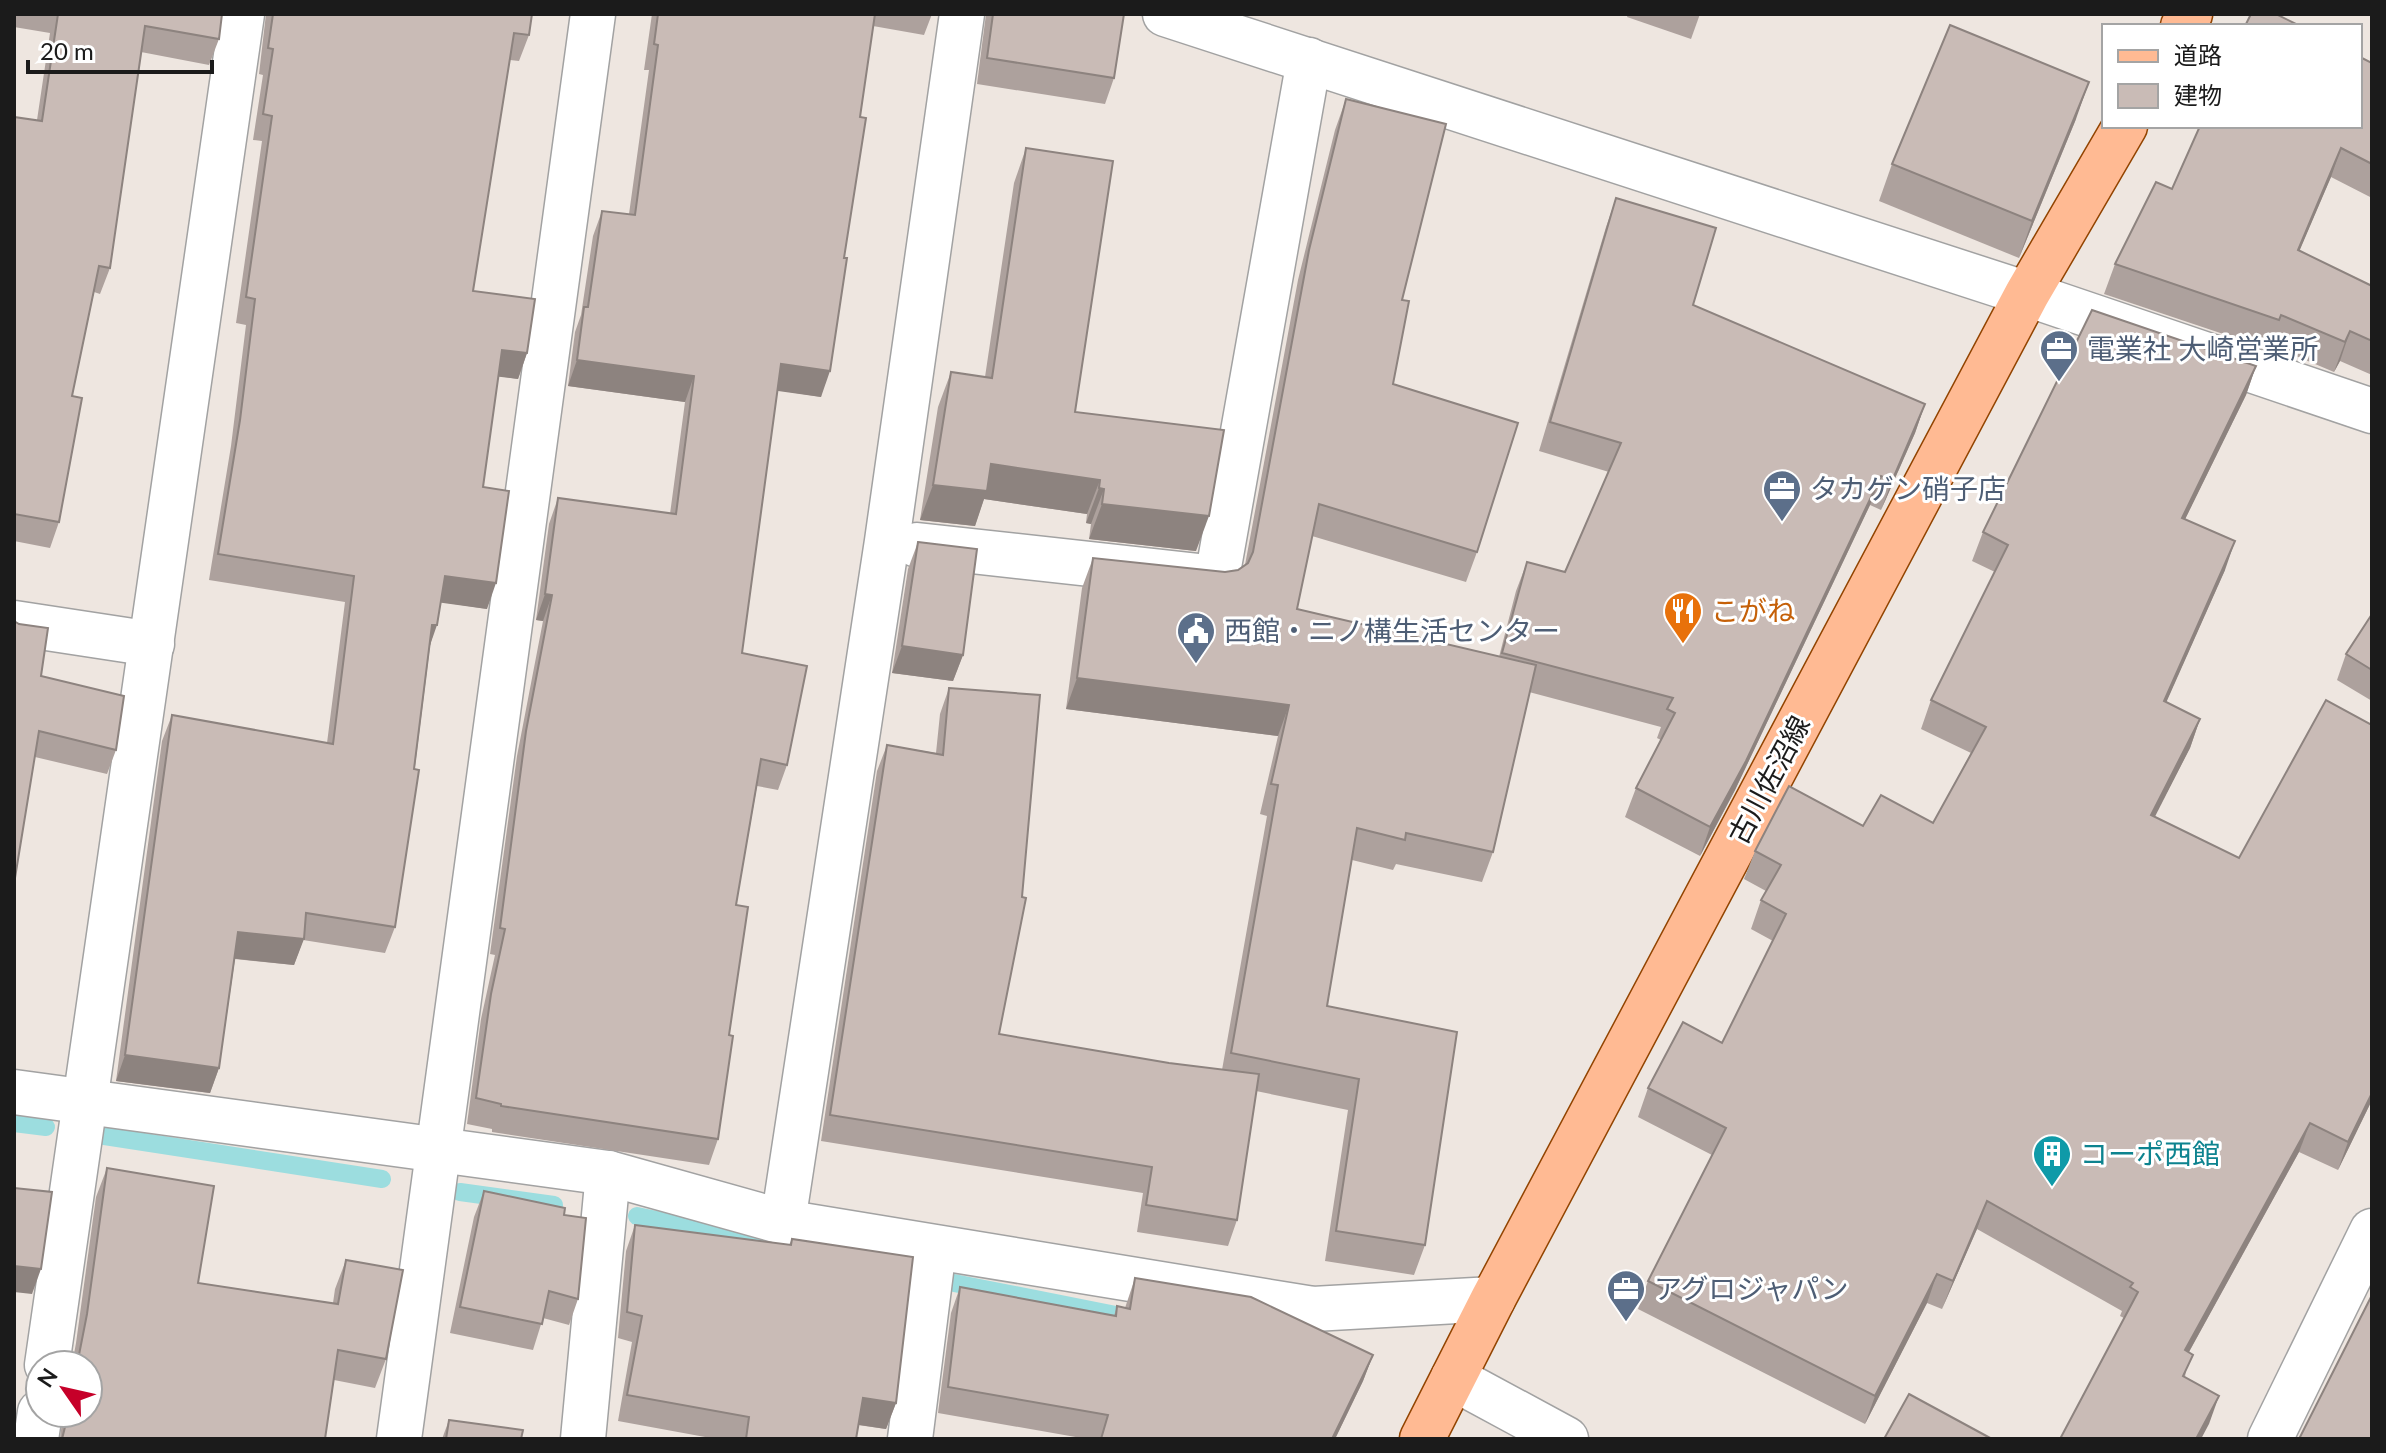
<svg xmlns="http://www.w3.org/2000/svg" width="2386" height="1453" font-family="Lato,'Noto Sans JP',sans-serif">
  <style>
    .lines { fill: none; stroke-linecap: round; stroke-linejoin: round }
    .stream { stroke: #9cdddf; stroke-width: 18 }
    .street-casing { stroke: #a2a2a2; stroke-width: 47 }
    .primary-casing { stroke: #924400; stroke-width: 47 }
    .street { stroke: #fff; stroke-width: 44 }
    .primary { stroke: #ffba93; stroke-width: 44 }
    .wall { fill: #ada19d }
    .shaded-wall { fill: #8d837f }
    .building { fill: #c9bbb6; stroke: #8d837f; stroke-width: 2 }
    .labels { text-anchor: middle; stroke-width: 6; stroke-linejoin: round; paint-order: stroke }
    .service-label { font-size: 28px; fill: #4e5e75; stroke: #fff; text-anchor: start }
    .food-label { font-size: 28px; fill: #c56008; stroke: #fff; text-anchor: start }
    .street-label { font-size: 28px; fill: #1b1b1b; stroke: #fff }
    .culture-label { font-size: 28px; fill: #0d838f; stroke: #fff; text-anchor: start }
  </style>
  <rect width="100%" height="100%" fill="#eee6e0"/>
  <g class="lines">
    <g class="stream">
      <polyline points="14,1123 46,1127"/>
      <polyline points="98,1135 382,1179"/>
      <polyline points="460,1192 554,1205"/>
      <polyline points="637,1216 783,1246"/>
      <polyline points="954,1283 1136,1319"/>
    </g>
    <defs>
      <g id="street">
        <polyline points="1165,14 2027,294 2372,411"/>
        <polyline points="917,545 1217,578 1309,60"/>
        <polyline points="14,623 152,644"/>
        <polyline points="14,1092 608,1173 783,1222 1313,1309 1493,1299"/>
        <polyline points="783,1222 887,541 962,14"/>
        <polyline points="47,1365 242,14"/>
        <polyline points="1453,1378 1566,1439"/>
        <polyline points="36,1439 40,1412"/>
        <polyline points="399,1439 593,14"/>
        <polyline points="583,1439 608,1173"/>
        <polyline points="910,1439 934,1248"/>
        <polyline points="2270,1439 2372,1231"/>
      </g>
      <g id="primary">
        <polyline points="2183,26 2190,14"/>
        <polyline points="1422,1439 1493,1299 2027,294 2125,126"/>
      </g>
    </defs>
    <use href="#street" class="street-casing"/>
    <use href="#primary" class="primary-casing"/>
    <use href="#street" class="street"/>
    <use href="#primary" class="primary"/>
  </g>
  <g class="wall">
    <polygon points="14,14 222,14 219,39 209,65 141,52 110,268 100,294 94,292 72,396 59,522 50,548 14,541 14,117 37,120 50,33 14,27"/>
    <polygon points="266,14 532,14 529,35 519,61 510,60 473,291 527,353 518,379 498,376 483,487 487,609 441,602 430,646 395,927 385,953 303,940 294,965 235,959 219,1068 210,1093 116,1081 162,741 172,715 327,743 345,602 209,580 231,446 246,325 236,323 262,141 253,140 263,75 259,74"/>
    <polygon points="652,14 932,14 924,35 873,26 821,397 777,390 742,653 787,765 778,790 757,786 736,905 729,1035 718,1139 709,1165 492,1132 492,1129 467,1124 481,1019 495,955 490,954 517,756 543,621 536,620 549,524 558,498 670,514 685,402 568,386 575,332 581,315 593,236 602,211 629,214 649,70 644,70"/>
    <polygon points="986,14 1124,14 1114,78 1105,104 977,84"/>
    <polygon points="1628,14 1700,14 1691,39 1627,17"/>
    <polygon points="2372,63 2372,198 2331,177 2299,251 2372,286 2372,375 2340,361 2334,372 2270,345 2268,349 2104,294 2115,264 2172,189"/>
    <polygon points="1346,99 1402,300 1393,384 1477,552 1466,582 1312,536 1297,609 1499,657 1516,591 1527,562 1565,572 1609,472 1539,451 1606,227 1616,198 1693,305 1925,404 1915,433 1881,510 1870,505 1735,790 1700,856 1625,817 1636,788 1661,740 1657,738 1661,727 1529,692 1493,852 1482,882 1396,864 1393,870 1352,860 1327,1006 1457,1032 1425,1245 1414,1275 1325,1261 1348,1110 1256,1091 1237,1220 1228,1246 1137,1232 1143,1193 821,1141 877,771 887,745 936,753 940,714 949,688 999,1034 1169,1063 1222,1070 1267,816 1260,814 1278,736 1066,709 1082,588 1093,558 1225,572 1238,570 1245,565 1298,280 1335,130"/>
    <polygon points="2076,119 2019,258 1879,201 1892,164"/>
    <polygon points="1026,148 1075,412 1196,551 1089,539 1091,524 1086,523 1087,514 984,499 975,526 920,520 938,407 951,372 985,377 1014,183"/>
    <polygon points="2256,366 2246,395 2185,519 2225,570 2166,702 2200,719 2190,748 2154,817 2239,858 2372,725 2372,1100 2338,1170 2299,1152 2189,1352 2185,1377 2209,1424 2124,1318 2120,1316 2122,1311 1977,1229 1942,1309 1927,1303 1865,1424 1638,1309 1648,1281 1712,1155 1638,1117 1648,1088 1722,1043 1773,941 1751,929 1761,900 1766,891 1744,879 1755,851 1863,826 1933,823 1971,753 1921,729 1931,700 1995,572 1972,561 1983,532"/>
    <polygon points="918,542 963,655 953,681 892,673 908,569"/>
    <polygon points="2372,614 2372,701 2337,680 2346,654"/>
    <polygon points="41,676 116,750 107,774 35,757"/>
    <polygon points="107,1168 198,1283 333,1303 335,1289 346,1260 386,1359 375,1388 334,1380 325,1439 60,1439 63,1413 88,1413 88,1365 72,1365 76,1343 96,1197"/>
    <polygon points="484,1191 564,1215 578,1299 569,1325 543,1318 533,1350 450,1333 474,1217"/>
    <polygon points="635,1225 789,1245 792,1239 896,1403 886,1429 858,1425 856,1439 716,1439 618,1421 632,1342 618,1338 626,1251"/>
    <polygon points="1135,1278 1373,1355 1363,1381 1335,1439 1087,1439 938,1413 951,1313 960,1287 1114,1316 1117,1306 1125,1308"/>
    <polygon points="449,1420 521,1439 442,1439"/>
  </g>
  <g class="shaded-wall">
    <polygon points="2089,82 2076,119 2019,258 2032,221"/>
    <polygon points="2341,148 2331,177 2287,280 2298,250"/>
    <polygon points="2350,331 2340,361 2334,372 2345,342"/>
    <polygon points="502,350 527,353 518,379 493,376"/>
    <polygon points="577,360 694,376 685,402 568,386"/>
    <polygon points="781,364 830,371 821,397 771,390"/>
    <polygon points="2256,366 2246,395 2172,546 2182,518"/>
    <polygon points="1925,404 1915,433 1881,510 1892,481"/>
    <polygon points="991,464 1100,480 1087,514 984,499 975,526 920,520 933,485"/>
    <polygon points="1881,476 1870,505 1735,790 1700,856 1710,827"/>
    <polygon points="1099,488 1104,489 1091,524 1086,523"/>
    <polygon points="1102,504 1209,516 1196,551 1089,539"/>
    <polygon points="2235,541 2225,570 2154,730 2164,701"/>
    <polygon points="445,576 496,583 487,609 436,602"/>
    <polygon points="545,594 552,595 543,621 536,620"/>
    <polygon points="432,625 437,625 428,651"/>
    <polygon points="902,646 963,655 953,681 892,673"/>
    <polygon points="1077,678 1289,705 1278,736 1066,709"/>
    <polygon points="2200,719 2190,748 2141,844 2151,815"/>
    <polygon points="238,932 304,939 294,965 229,958"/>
    <polygon points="125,1055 219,1068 210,1093 116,1081"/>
    <polygon points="2372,1093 2372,1100 2338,1170 2348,1142"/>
    <polygon points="2310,1123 2299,1152 2174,1379 2185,1350"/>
    <polygon points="1987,1201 1977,1229 1942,1309 1953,1281"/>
    <polygon points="14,1266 41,1269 32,1294 14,1292"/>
    <polygon points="1937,1274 1927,1303 1865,1424 1875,1396"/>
    <polygon points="1373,1355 1363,1381 1335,1439 1332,1439"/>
    <polygon points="2219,1396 2209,1424 2201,1439 2196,1439"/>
    <polygon points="863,1398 896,1403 886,1429 853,1424"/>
  </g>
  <g class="building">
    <polygon points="58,14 222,14 219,39 145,26 110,268 99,266 72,396 82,398 59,522 14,514 14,117 42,121"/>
    <polygon points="273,14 532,14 529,35 514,33 473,291 535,299 527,353 502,350 483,487 509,491 496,583 445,576 437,625 432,625 414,769 419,770 395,927 306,913 304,939 238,932 219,1068 125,1055 172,715 333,744 354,576 218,554 240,420 255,299 246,297 272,116 263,114 273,49 268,48"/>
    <polygon points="658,14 875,14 860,117 866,118 844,258 847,258 830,371 781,364 742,653 807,666 787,765 761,759 736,905 748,907 729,1035 733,1036 718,1139 501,1106 501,1104 476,1098 491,994 505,929 500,928 526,731 552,595 545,594 558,498 676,514 694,376 577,360 584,307 588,307 602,211 635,215 658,45 654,44"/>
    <polygon points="993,14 1124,14 1114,78 987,58"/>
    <polygon points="2251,14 2276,14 2300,26 2245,26"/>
    <polygon points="1950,25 2089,82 2032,221 1892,164"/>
    <polygon points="2360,57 2372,63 2372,164 2341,148 2298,250 2372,286 2372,341 2350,331 2345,342 2281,315 2279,320 2115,264 2156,182 2172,189 2200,126 2360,126"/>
    <polygon points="1346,99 1446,124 1402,300 1409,301 1393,384 1518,423 1477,552 1319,504 1297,609 1536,665 1493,852 1406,833 1405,840 1357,828 1327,1006 1457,1032 1425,1245 1336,1231 1359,1079 1231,1053 1278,785 1271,784 1289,705 1077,678 1093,558 1225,572 1238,570 1248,563 1253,552 1309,250"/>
    <polygon points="1026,148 1113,161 1075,412 1224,430 1209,516 1102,504 1104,489 1099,488 1100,480 991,464 987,491 933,485 951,372 992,378"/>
    <polygon points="1616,198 1716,228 1693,305 1925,404 1892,481 1881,476 1746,761 1710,827 1636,788 1675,713 1667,709 1673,698 1502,653 1527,562 1565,572 1621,443 1550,422"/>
    <polygon points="2092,310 2256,366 2182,518 2235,541 2164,701 2200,719 2151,815 2239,858 2326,700 2372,725 2372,1093 2348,1142 2310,1123 2185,1350 2193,1355 2183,1376 2219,1396 2196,1439 2060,1439 2138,1292 2130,1287 2133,1283 1987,1201 1953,1281 1937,1274 1875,1396 1648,1281 1726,1128 1648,1088 1683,1022 1722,1043 1786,914 1761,900 1781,865 1755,851 1789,786 1863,826 1881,795 1933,823 1986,727 1931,700 2008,545 1983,532"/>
    <polygon points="918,542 977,549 963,655 902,646"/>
    <polygon points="2372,614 2372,670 2346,654"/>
    <polygon points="14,621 19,624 48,628 41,676 124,696 116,750 39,731 14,884"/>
    <polygon points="949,688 1040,695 1022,897 1026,898 999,1034 1169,1063 1259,1074 1237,1220 1146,1205 1152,1167 830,1115 887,745 943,755"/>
    <polygon points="107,1168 214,1186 198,1283 338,1304 346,1260 403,1270 386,1359 338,1350 325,1439 62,1439 65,1427 71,1413 88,1413 88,1365 77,1365 87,1314"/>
    <polygon points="14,1188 52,1192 41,1269 14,1266"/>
    <polygon points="484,1191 565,1208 564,1215 586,1218 578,1299 549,1291 542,1324 460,1307"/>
    <polygon points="635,1225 791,1245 792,1239 913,1257 896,1403 863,1398 856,1439 746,1439 749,1417 627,1395 642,1316 627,1312"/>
    <polygon points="1135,1278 1251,1297 1373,1355 1332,1439 1101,1439 1108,1415 948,1387 960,1287 1116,1316 1117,1306 1130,1309"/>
    <polygon points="2372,1295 2372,1439 2299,1439"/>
    <polygon points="1909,1394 1992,1439 1884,1439"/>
    <polygon points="449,1420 523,1430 521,1439 446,1439"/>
  </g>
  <defs>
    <symbol id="office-pin" viewBox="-11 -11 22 30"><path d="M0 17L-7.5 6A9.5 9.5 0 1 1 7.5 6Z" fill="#5c6f8a" stroke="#fff"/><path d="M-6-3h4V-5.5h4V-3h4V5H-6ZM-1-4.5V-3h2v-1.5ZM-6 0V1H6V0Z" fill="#fff"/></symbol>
    <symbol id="restaurant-pin" viewBox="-11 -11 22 30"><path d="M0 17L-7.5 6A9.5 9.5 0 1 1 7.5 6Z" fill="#e8710a" stroke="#fff"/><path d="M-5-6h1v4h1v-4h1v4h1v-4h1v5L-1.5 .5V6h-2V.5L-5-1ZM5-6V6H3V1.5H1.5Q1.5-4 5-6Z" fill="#fff"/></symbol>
    <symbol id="civic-pin" viewBox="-11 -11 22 30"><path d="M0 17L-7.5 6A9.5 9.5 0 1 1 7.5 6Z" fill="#5c6f8a" stroke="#fff"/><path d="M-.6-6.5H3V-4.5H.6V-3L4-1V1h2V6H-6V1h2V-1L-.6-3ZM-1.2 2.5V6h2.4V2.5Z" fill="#fff"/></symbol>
    <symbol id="building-pin" viewBox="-11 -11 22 30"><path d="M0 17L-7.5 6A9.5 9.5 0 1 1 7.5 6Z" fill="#0f9aa8" stroke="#fff"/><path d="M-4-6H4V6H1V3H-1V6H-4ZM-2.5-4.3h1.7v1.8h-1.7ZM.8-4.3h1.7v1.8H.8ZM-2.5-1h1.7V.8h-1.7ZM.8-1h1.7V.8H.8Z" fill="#fff"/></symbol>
  </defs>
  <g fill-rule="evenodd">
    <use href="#office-pin" x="2037" y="327" width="44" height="60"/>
    <use href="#office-pin" x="1760" y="467" width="44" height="60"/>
    <use href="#restaurant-pin" x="1661" y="589" width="44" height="60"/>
    <use href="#civic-pin" x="1174" y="609" width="44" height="60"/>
    <use href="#building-pin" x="2030" y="1132" width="44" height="60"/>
    <use href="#office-pin" x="1604" y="1267" width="44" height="60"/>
  </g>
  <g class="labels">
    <g class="service-label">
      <text x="2087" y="359">電業社 大崎営業所</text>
      <text x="1810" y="499">タカゲン硝子店</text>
      <text x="1224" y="641">西館・ニノ構生活センター</text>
      <text x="1654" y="1299">アグロジャパン</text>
    </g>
    <g class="food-label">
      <text x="1711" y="621">こがね</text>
    </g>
    <g class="street-label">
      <text transform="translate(1769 780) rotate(-62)" y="10">古川佐沼線</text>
    </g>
    <g class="culture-label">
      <text x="2080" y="1164">コーポ西館</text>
    </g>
  </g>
  <rect width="2386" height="1453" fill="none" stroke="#1b1b1b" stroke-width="32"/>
  <rect x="2102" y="24" width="260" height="104" fill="#ffffff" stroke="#a4a4a4" stroke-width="2"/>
  <rect x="2118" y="50" width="40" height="12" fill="#ffba93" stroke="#a4a4a4" stroke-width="2"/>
  <text x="2174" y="64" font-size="24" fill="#1b1b1b">道路</text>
  <rect x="2118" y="84" width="40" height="24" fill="#c9bbb6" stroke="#a4a4a4" stroke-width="2"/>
  <text x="2174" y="104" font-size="24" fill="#1b1b1b">建物</text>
  <g transform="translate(64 1389) rotate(304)"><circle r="38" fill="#ffffff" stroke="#a4a4a4" stroke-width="2"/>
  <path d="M0-6L14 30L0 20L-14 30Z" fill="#c60029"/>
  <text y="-12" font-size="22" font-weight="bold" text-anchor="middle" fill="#1b1b1b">N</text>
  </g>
  <path d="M28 60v12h184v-12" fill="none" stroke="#1b1b1b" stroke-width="4"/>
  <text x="40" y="60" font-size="24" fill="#1b1b1b" stroke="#ffffff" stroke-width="6" paint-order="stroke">20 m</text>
</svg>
